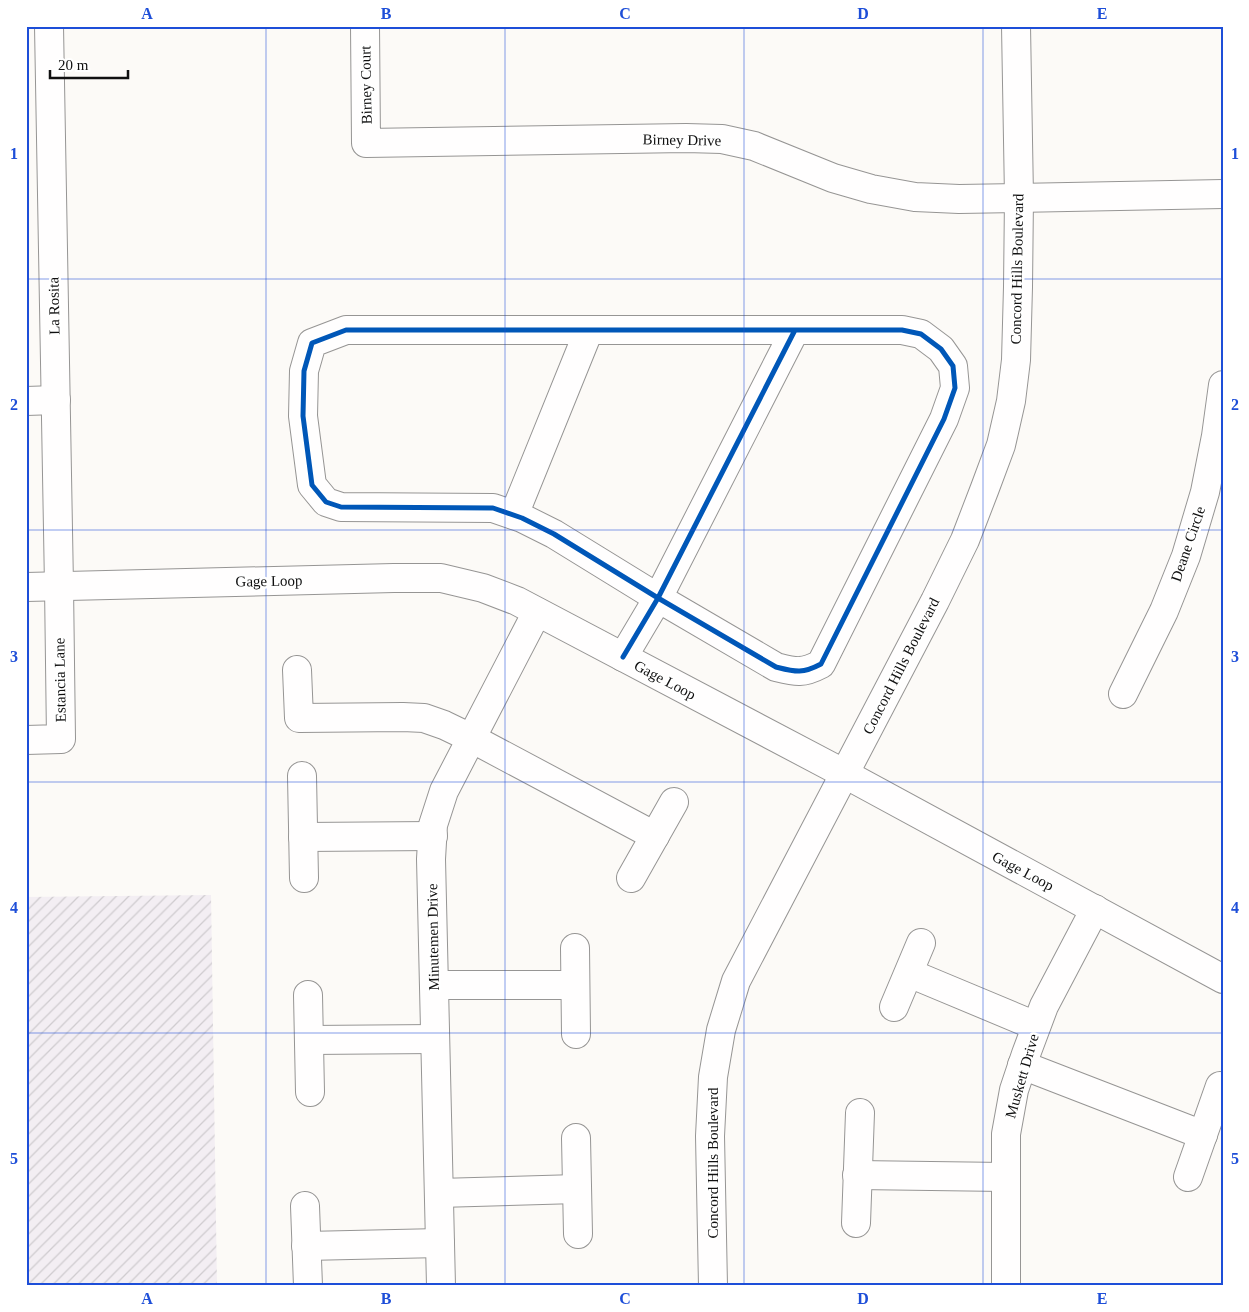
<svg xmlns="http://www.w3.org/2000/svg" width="1249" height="1312" font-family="Georgia,serif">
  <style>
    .industrial { fill: url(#industrial-furrows) }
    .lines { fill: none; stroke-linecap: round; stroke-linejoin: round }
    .minor-casing { stroke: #969594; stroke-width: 30 }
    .minor { stroke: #fffefe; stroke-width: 28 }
    .cycleway-casing { stroke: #fff; stroke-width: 8 }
    .cycleway { stroke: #0057b8; stroke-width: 5 }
    .grid { fill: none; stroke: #1d4ed8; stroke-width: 1; stroke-opacity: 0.55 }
    .labels { text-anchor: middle; stroke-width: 5; stroke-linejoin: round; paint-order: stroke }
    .street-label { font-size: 15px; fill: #101010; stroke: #fff }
    .neatline { fill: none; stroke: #1d4ed8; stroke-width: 2 }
    .grid-label { font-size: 16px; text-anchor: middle; font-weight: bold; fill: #1d4ed8 }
  </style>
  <defs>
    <pattern id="industrial-furrows" width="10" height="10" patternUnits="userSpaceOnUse" patternTransform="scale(1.25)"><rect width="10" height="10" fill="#f3eef3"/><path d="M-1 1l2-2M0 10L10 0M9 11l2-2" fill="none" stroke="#cfcbcf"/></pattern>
  </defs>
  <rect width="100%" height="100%" fill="#fcfaf7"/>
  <polygon class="industrial" points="211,895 217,1286 26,1286 26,897"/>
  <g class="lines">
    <defs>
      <g id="minor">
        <polyline points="365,26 366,143 686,138 722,139 754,146 833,178 871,189 915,197 959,199 1223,194"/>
        <polyline points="26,401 56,400"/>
        <polyline points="514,515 589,330"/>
        <polyline points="26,587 394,578 441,578 483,588 517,601 845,774 1223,979"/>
        <path d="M623,657L658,598L776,667C796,672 802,674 821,664L944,419L955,388L953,366L941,349L921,334L902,330H346L312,343L304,371L303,416L312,485L326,502L341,507L493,508L522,518L554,534L658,598L795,330"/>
        <polyline points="297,670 299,718 403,717 424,718 444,725 471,738 655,836"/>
        <polyline points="1123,694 1164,611 1186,556 1205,492 1216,436 1223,385"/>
        <polyline points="26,740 61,739 59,586 49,26"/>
        <polyline points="302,776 304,878"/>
        <polyline points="303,837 433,836"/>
        <polyline points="631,878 674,802"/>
        <polyline points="575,948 576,1034"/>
        <polyline points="909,973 1036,1026"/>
        <polyline points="434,985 575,985"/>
        <polyline points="308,995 310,1092"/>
        <polyline points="894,1007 921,943"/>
        <polyline points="309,1040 435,1039"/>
        <polyline points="1022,1065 1203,1135"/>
        <polyline points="576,1138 578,1234"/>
        <polyline points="857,1175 1005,1177"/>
        <polyline points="1188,1177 1220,1086"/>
        <polyline points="439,1193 577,1189"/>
        <polyline points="305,1206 308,1286"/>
        <polyline points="856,1223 860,1113"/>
        <polyline points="306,1246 440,1243"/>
        <polyline points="441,1286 431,859 433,825 444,791 537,612"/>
        <polyline points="713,1286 710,1136 713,1077 721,1030 736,981 935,601 965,540 985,488 1001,445 1011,401 1016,360 1018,287 1019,197 1016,26"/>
        <polyline points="1006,1286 1006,1134 1014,1090 1026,1054 1044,1006 1095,909"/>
      </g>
    </defs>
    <use href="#minor" class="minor-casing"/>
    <use href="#minor" class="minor"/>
    <defs>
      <path id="cycleway" d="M623,657L658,598L776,667C796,672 802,674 821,664L944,419L955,388L953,366L941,349L921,334L902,330H346L312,343L304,371L303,416L312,485L326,502L341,507L493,508L522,518L554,534L658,598L795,330"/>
    </defs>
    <use href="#cycleway" class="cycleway-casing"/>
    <use href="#cycleway" class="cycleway"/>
  </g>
  <path class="grid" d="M266,26V1286M505,26V1286M744,26V1286M983,26V1286M26,279H1223M26,530H1223M26,782H1223M26,1033H1223"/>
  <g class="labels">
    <g class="street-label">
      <text transform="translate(366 85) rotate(-91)" y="5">Birney Court</text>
      <text transform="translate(682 140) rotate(1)" y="5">Birney Drive</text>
      <text transform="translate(1017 269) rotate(-89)" y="5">Concord Hills Boulevard</text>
      <text transform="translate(54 306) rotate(-91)" y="5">La Rosita</text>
      <text transform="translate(1188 544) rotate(-71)" y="5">Deane Circle</text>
      <text transform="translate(269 581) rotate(-1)" y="5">Gage Loop</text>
      <text transform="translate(901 666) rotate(-63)" y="5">Concord Hills Boulevard</text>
      <text transform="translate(60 680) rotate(-91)" y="5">Estancia Lane</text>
      <text transform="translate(665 680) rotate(28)" y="5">Gage Loop</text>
      <text transform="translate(1023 871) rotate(28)" y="5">Gage Loop</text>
      <text transform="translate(433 937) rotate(-91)" y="5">Minutemen Drive</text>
      <text transform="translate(1022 1076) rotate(-74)" y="5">Muskett Drive</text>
      <text transform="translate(713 1163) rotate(-90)" y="5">Concord Hills Boulevard</text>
    </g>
  </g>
  <rect width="1249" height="1312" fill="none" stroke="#ffffff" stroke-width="55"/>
  <path d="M50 70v8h78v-8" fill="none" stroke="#101010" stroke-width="2.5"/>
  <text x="58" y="70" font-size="15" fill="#101010" stroke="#ffffff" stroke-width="4" paint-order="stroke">20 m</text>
  <rect x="28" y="28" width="1194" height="1256" class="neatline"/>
  <g class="grid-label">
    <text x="147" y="19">A</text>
    <text x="386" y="19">B</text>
    <text x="625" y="19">C</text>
    <text x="863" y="19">D</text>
    <text x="1102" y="19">E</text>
    <text x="14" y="159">1</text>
    <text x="1235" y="159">1</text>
    <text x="14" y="410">2</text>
    <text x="1235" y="410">2</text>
    <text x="14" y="662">3</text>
    <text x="1235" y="662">3</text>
    <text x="14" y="913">4</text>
    <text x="1235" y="913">4</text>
    <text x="14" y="1164">5</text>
    <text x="1235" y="1164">5</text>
    <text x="147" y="1304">A</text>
    <text x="386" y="1304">B</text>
    <text x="625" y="1304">C</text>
    <text x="863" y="1304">D</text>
    <text x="1102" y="1304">E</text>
  </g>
</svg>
